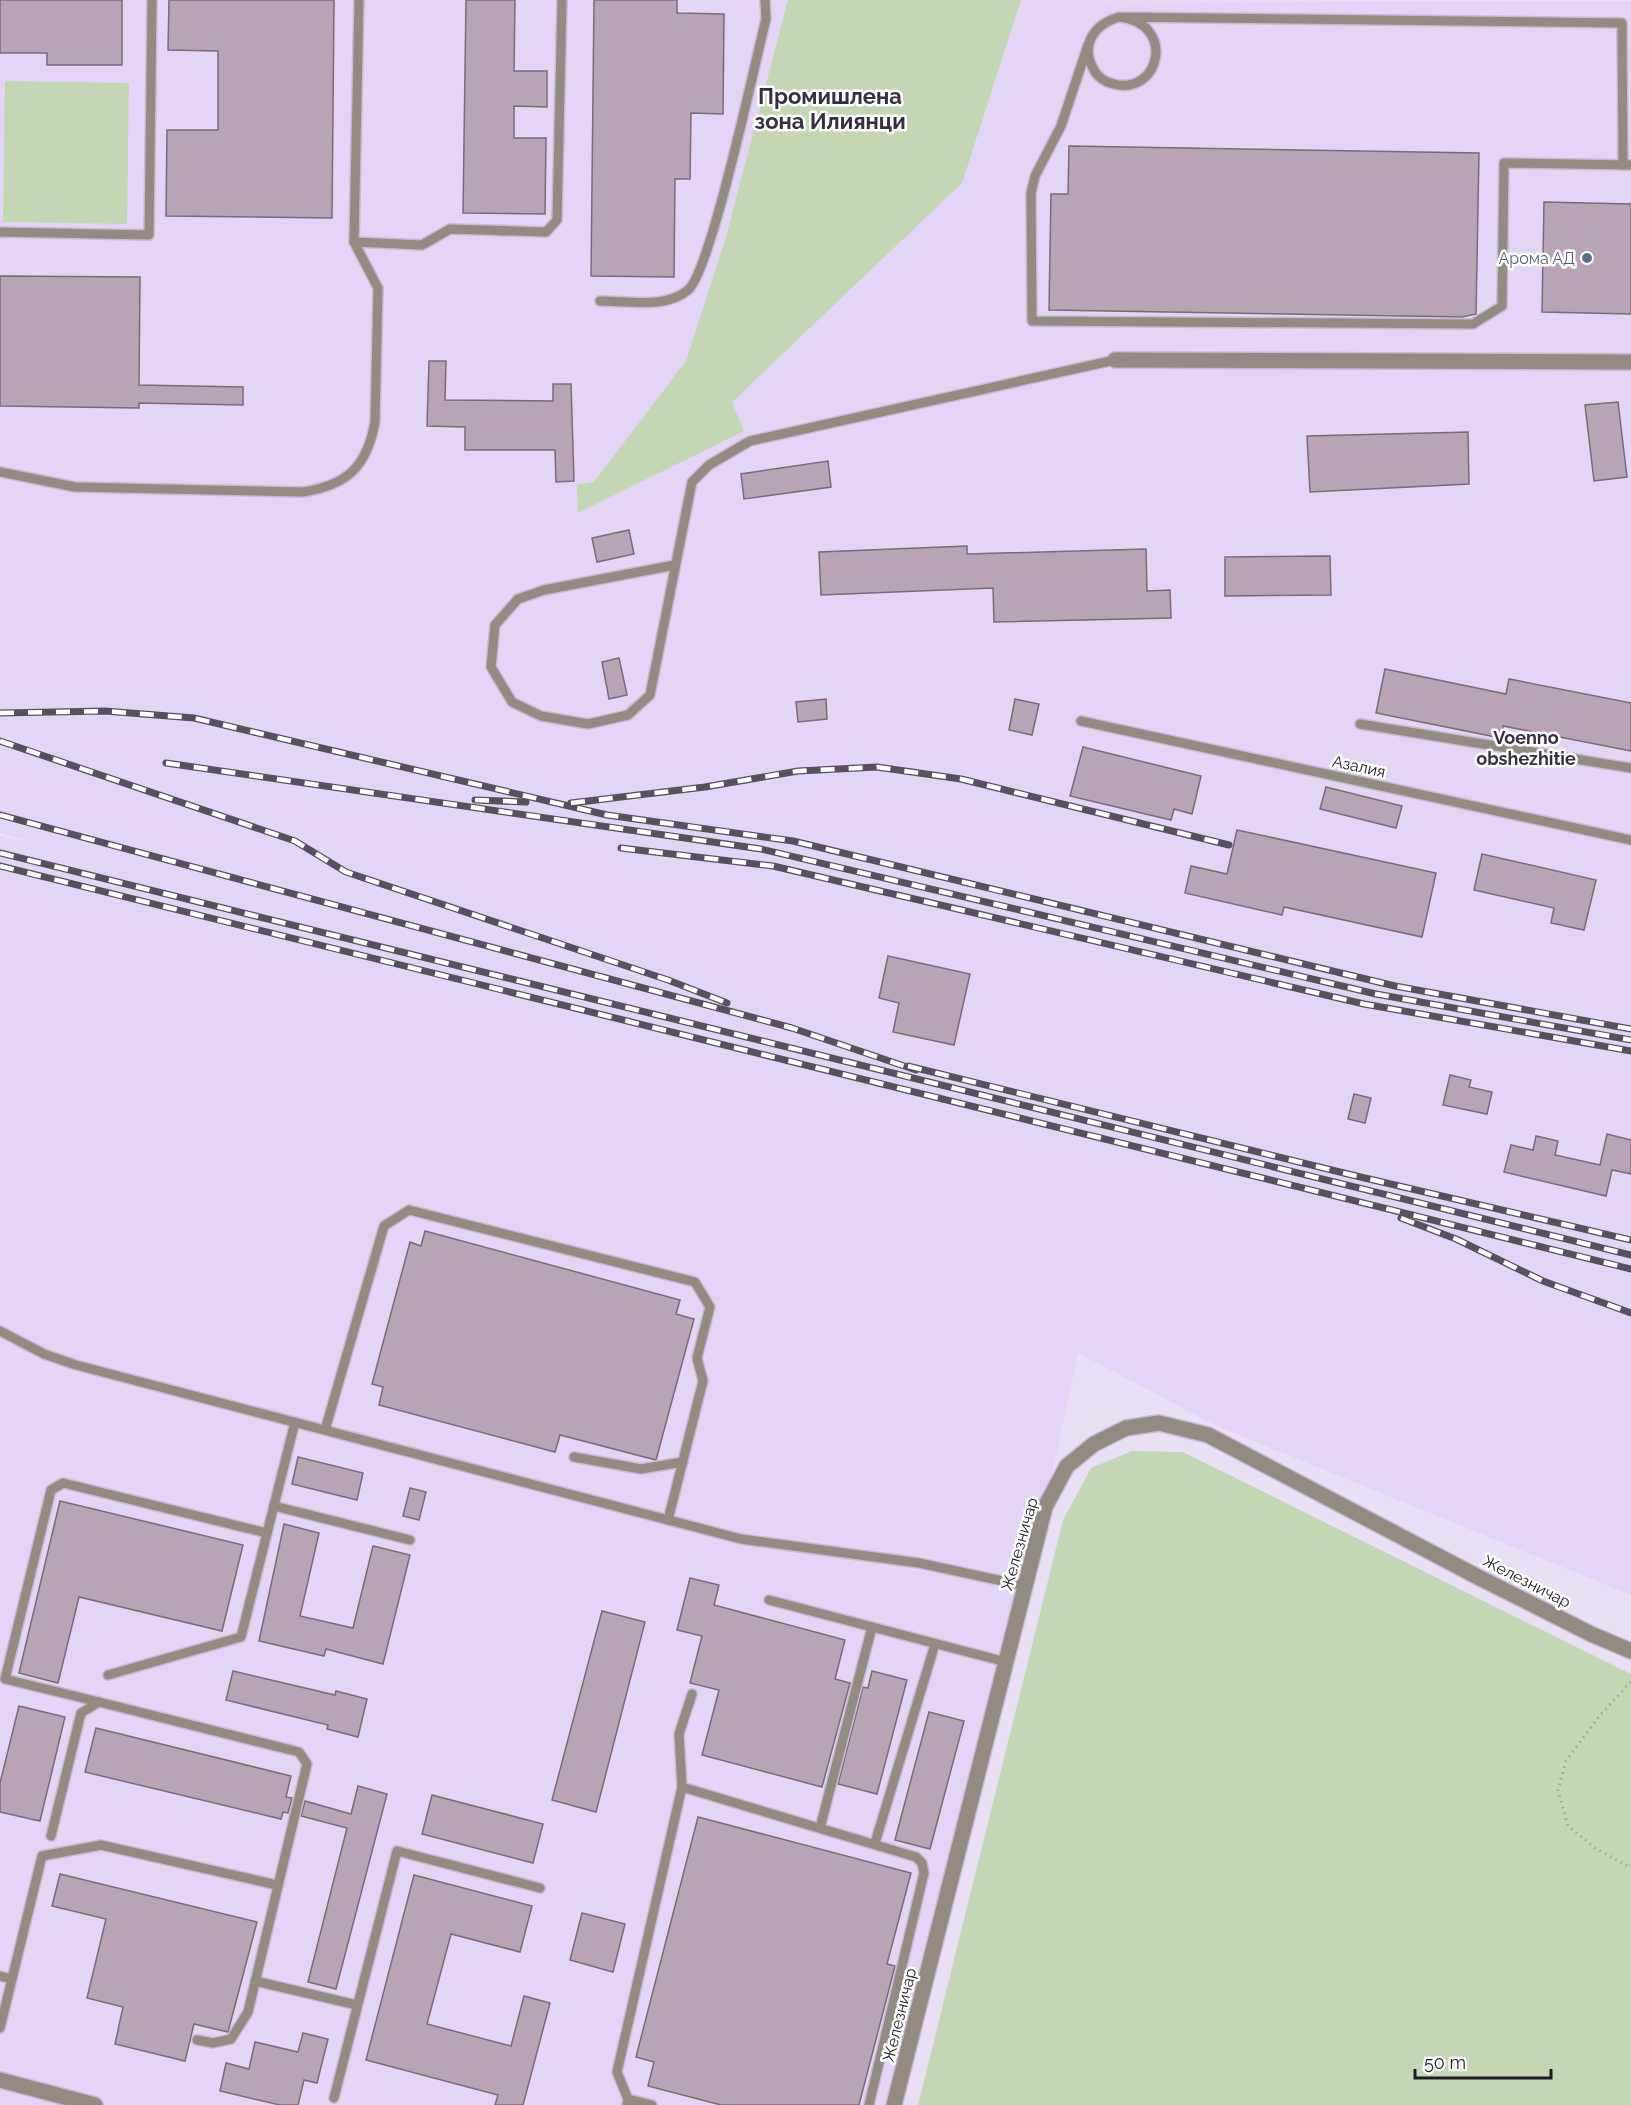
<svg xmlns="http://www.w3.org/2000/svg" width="1631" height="2105" font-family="Raleway,sans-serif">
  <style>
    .built { fill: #e2d5f5 }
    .green { fill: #c3d7b5 }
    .building { fill: #b9a4b6; stroke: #7c697a; stroke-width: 1.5 }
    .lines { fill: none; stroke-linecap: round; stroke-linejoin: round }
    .lane-casing { stroke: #c4bcd2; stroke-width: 12 }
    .street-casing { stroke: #c4bcd2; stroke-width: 18 }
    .path { stroke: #a69fb2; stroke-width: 3; stroke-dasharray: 1.5 4.5; stroke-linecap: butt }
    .lane { stroke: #928b82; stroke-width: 9 }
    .street { stroke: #928b82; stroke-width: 15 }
    .rail-casing { stroke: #57515f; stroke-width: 7 }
    .rail { stroke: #fff; stroke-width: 4.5; stroke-dasharray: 14; stroke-linecap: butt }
    .service-dot { fill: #5c6f8a; stroke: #fff; stroke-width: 2 }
    .labels { text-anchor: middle; stroke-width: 5; stroke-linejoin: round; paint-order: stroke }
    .service-label { font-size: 16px; fill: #4e5e75; stroke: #fff; text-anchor: end }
    .street-label { font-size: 16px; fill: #1e1a23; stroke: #fff }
    .neighbourhood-label { font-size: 18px; font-weight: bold; fill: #362f42; stroke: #fff }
    .district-label { font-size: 22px; font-weight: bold; fill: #362f42; stroke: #fff }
  </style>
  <rect width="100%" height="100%" fill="#e9e0f8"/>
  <polygon class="built" points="0,0 1631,1 1631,1595 1219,1427 1078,1353 1045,1507 894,2105 0,2105 0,836 37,844 0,833"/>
  <g class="green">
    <polygon points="788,0 1021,0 962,183 732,402 744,431 578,513 577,485 594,482 686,361 726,237"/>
    <polygon points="5,81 129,83 127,224 3,222"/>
    <polygon points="1132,1451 1183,1452 1631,1674 1631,2105 918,2105 1063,1520 1091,1468"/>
  </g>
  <g class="building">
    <polygon points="0,0 122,0 122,65 47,65 47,53 0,53"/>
    <polygon points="169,0 334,0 332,218 166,216 167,130 218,130 218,51 168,50"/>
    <polygon points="466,0 515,0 514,71 547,71 547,107 514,106 514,138 546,138 545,214 463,213"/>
    <polygon points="594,0 677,0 677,13 724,14 723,114 691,113 690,179 675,179 674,277 591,276"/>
    <polygon points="1069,146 1479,153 1476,314 1462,317 1049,310 1051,194 1068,194"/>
    <polygon points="1544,202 1631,204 1631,314 1542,312"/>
    <polygon points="0,276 140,277 139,385 243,387 243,405 139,403 139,408 0,406"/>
    <polygon points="429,361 446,361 445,400 553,401 553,384 571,384 574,481 556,482 555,450 465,450 465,427 427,426"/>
    <polygon points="1618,402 1627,477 1594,481 1585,405"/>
    <polygon points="1468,432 1469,484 1310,492 1307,436"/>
    <polygon points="828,461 831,487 744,499 741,474"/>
    <polygon points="629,530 634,554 597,562 592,538"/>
    <polygon points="967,546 967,554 1146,549 1147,591 1170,590 1171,618 994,622 993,588 821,595 819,552"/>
    <polygon points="1330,556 1331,595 1225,596 1225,557"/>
    <polygon points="619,658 627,695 609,699 602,662"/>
    <polygon points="1385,669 1506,694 1509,679 1631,703 1631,751 1503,726 1501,738 1376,713"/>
    <polygon points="826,699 827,719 798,722 796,702"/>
    <polygon points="1015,699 1039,704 1032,735 1009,730"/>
    <polygon points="1083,747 1201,776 1192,814 1174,809 1171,820 1070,796"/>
    <polygon points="1326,787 1402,806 1396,828 1320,809"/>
    <polygon points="1237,830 1436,873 1422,937 1284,907 1282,915 1185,893 1191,866 1227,874"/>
    <polygon points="1482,854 1596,880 1584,930 1551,923 1554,908 1474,890"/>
    <polygon points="888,956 970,974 954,1045 893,1032 899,1003 879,998"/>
    <polygon points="1450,1075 1471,1080 1469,1087 1492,1092 1487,1114 1443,1105"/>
    <polygon points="1354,1094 1371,1098 1365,1123 1348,1119"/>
    <polygon points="1607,1134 1631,1140 1631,1174 1612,1170 1606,1196 1504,1172 1511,1145 1533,1150 1536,1136 1558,1141 1555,1155 1600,1165"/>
    <polygon points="425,1231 680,1300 676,1314 694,1319 656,1460 560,1435 555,1452 379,1405 383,1387 372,1384 410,1242 421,1246"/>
    <polygon points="298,1457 363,1473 357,1500 292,1484"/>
    <polygon points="410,1488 426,1492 419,1520 403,1516"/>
    <polygon points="60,1501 243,1545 222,1631 79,1597 58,1683 19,1673"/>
    <polygon points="284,1524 319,1533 300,1616 353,1628 373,1546 410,1555 383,1664 326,1649 324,1656 259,1641"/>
    <polygon points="690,1578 719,1585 714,1605 845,1640 835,1679 850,1683 822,1787 702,1755 719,1690 690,1683 702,1636 677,1630"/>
    <polygon points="602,1611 645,1622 596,1812 552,1800"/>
    <polygon points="233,1671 335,1695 336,1691 367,1699 358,1737 327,1729 328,1725 226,1700"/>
    <polygon points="872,1671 907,1680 877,1794 838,1784 863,1687 868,1688"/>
    <polygon points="19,1706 65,1717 40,1821 0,1812 0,1783"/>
    <polygon points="929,1712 964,1721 930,1849 895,1840"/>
    <polygon points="96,1728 291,1776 286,1797 292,1798 288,1813 283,1812 281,1819 85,1772"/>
    <polygon points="358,1786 387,1794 336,1989 308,1982 347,1828 301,1816 305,1801 351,1814"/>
    <polygon points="432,1795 543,1824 533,1863 422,1834"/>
    <polygon points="698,1817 911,1873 887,1964 895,1966 859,2105 721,2105 648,2086 654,2062 636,2057"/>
    <polygon points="60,1874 257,1922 228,2032 194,2024 185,2061 115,2044 123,2007 87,1998 106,1919 52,1906"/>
    <polygon points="414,1875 532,1906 520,1952 451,1934 427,2024 511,2046 524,1996 550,2003 523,2105 495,2105 498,2095 366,2060"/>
    <polygon points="582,1913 625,1924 613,1972 570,1960"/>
    <polygon points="303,2033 328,2039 317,2083 304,2080 298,2105 280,2105 220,2091 226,2063 249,2069 255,2042 298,2052"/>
  </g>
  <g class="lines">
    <defs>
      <g id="lane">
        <path d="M1119,17C1177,23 1160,96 1114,84C1105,82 1097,77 1093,68C1080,44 1095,24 1119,17L1622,23L1623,165"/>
        <polyline points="1088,45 1061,126 1035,176 1031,193 1032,321 1473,324 1502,306 1504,163 1631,165"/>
        <polyline points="0,232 149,235 152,0"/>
        <polyline points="354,242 422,245 450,229 546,232 557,220 562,0"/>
        <path d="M600,301C628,301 666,309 688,290C711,271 755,62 766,19L765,0"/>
        <path d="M0,472L75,487L303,492C348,485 367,466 375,422L378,288L354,242L359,0"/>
        <polyline points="675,565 544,590 518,599 495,625 491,667 512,702 541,716 588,724 628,715 650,695 692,482 709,465 750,441 1115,360"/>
        <polyline points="1081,721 1631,840"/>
        <polyline points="1360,724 1631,768"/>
        <polyline points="0,1331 44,1354 76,1365 741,1539 919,1563 1026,1586"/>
        <polyline points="325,1430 384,1226 409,1210 695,1282 710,1307 697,1358 703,1381 668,1520"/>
        <polyline points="574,1457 641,1469 683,1462"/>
        <polyline points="274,1506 410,1540"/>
        <polyline points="769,1600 1006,1662"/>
        <polyline points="108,1675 241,1637 295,1422"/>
        <polyline points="99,1702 5,1679 51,1490 63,1483 267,1533"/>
        <polyline points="682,1787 916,1857 922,1863 924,1873 869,2105"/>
        <polyline points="820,1828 872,1627"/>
        <polyline points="51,1836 81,1713 99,1702 299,1752 307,1764 248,2012 231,2039 213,2043 197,2040"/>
        <polyline points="875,1843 935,1644"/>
        <polyline points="0,1976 12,1979"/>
        <polyline points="255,1981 357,2005"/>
        <polyline points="0,2028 42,1856 101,1845 277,1885"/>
        <polyline points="334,2098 397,1851 540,1888"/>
        <polyline points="628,2099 652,2105"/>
        <polyline points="627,2105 628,2099 617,2072 682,1787 679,1734 692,1694"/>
      </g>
      <g id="street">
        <polyline points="1115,360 1631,362"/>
        <polyline points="0,2080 95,2105"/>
        <polyline points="894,2105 1045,1507 1067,1466 1094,1444 1126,1428 1159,1423 1208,1435 1478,1577 1591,1634 1631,1651"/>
      </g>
    </defs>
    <use href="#lane" class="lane-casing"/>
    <use href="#street" class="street-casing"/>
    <polyline class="path" points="1631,1682 1600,1715 1566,1761 1558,1790 1568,1826 1595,1848 1631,1868"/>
    <use href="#lane" class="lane"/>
    <use href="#street" class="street"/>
    <defs>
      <g id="rail">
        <polyline points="0,713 105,711 194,718 607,815 793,841 1395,986 1631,1029"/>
        <polyline points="0,741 295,841 346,872 668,980 727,1003"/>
        <polyline points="166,763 761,849 1376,994 1631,1040"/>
        <polyline points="475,800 526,802"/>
        <polyline points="571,803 705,787 798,771 877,767 961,779 1229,845"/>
        <polyline points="0,815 792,1028 916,1070"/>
        <polyline points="621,848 773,866 1364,1004 1631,1051"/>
        <polyline points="0,853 1631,1255"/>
        <polyline points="0,866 1631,1269"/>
        <polyline points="908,1066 1352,1175 1631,1240"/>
        <polyline points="1401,1218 1456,1239 1543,1281 1631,1313"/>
      </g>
    </defs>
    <use href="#rail" class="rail-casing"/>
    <use href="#rail" class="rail"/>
  </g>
  <circle class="service-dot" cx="1587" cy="258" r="6"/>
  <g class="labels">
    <g class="service-label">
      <text x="1575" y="264">Арома АД</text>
    </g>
    <g class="street-label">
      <text transform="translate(1359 766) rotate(12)" y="6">Азалия</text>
      <text transform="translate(1019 1544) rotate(-74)" y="6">Железничар</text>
      <text transform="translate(1527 1581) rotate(27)" y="6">Железничар</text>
      <text transform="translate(899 2015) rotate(-76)" y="6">Железничар</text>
    </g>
    <g class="neighbourhood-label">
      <text x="1526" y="744">Voenno<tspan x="1526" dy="21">obshezhitie</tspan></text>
    </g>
    <g class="district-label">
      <text x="830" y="104">Промишлена<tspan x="830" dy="25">зона Илиянци</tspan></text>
    </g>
  </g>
  <path d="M1415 2069v9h136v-9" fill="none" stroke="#1e1a23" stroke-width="3"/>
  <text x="1424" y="2069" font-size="18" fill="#1e1a23" stroke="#ffffff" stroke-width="4.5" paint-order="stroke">50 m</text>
</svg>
